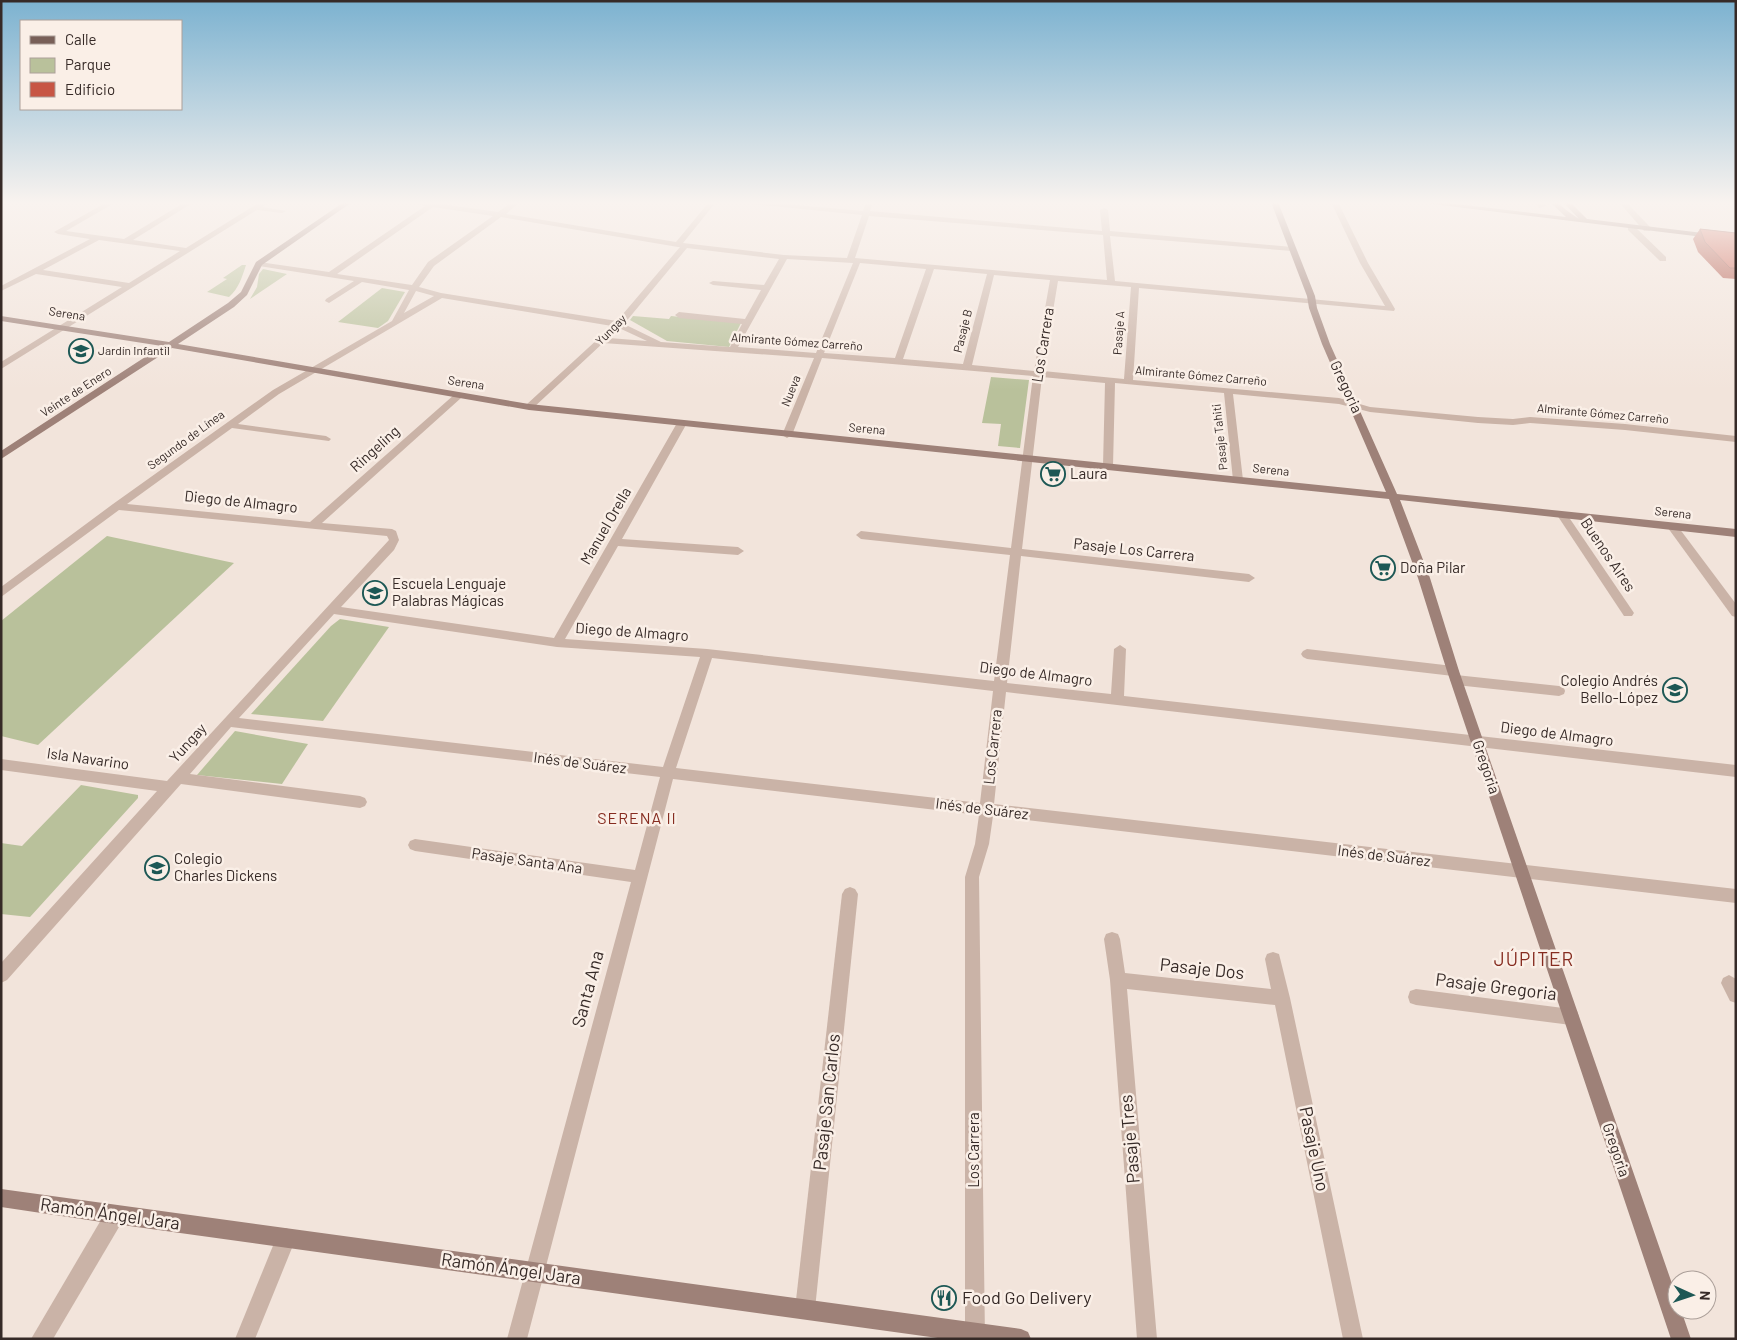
<svg xmlns="http://www.w3.org/2000/svg" width="1737" height="1340" font-family="Barlow,sans-serif">
  <style>
    .green { fill: #b9c19b }
    .lines { fill: none; stroke-linecap: round; stroke-linejoin: round }
    .street { fill: #cab3a7; fill-rule: evenodd }
    .secondary { fill: #9e8178; fill-rule: evenodd }
    .primary { fill: #785f58; fill-rule: evenodd }
    .wall { fill: #ab493a }
    .building { fill: #c75544; stroke: #8b3c30 }
    .labels { text-anchor: middle; stroke-width: 5; stroke-linejoin: round; paint-order: stroke }
    .far-street-label { font-size: 12px; fill: #362a27; stroke: #faefe7 }
    .far-poi-label { font-size: 12px; fill: #362a27; stroke: #faefe7; text-anchor: start }
    .street-label { font-size: 15px; fill: #362a27; stroke: #faefe7 }
    .poi-label { font-size: 15px; fill: #362a27; stroke: #faefe7; text-anchor: start }
    .neighbourhood-label { font-size: 16px; letter-spacing: 1px; fill: #862c20; stroke: #faefe7 }
    .near-street-label { font-size: 18px; fill: #362a27; stroke: #faefe7 }
    .near-poi-label { font-size: 18px; fill: #362a27; stroke: #faefe7; text-anchor: start }
    .near-neighbourhood-label { font-size: 19px; letter-spacing: 1px; fill: #862c20; stroke: #faefe7 }
  </style>
  <rect width="100%" height="100%" fill="#f2e4db"/>
  <g class="green">
    <path d="M242,265H246C242,277 239,288 229,297L207,292L227,279L223,278Z"/>
    <polygon points="263,269 287,274 250,299 257,287 259,274"/>
    <polygon points="382,288 405,292 388,321 378,328 338,322"/>
    <polygon points="633,316 669,319 671,316 741,323 729,347 667,341 630,320"/>
    <polygon points="991,377 1029,380 1020,448 998,446 1001,424 982,423"/>
    <polygon points="107,536 234,563 38,745 1,736 1,621"/>
    <polygon points="340,619 389,627 323,721 251,714 331,626"/>
    <polygon points="235,731 308,744 282,784 197,775"/>
    <polygon points="81,785 138,795 138,798 30,917 1,914 1,843 22,846"/>
  </g>
  <g class="lines">
    <g class="street">
      <path d="M107,202H116L66,231L124,239L185,202H194L133,240L186,248L260,202H268L263,207L286,211L282,213L257,210L1,369V362L122,287L36,274L1,291V286L90,239L58,234L54,232ZM99,240L180,251L129,283L43,270Z"/>
      <path d="M407,202H427L498,212L512,202H520L506,214L676,242L709,202H716L683,243L784,255L847,258L862,215L731,202H763L863,211L866,202H873L870,211L1102,231L1100,210L1104,208L1108,210L1110,231L1292,247L1296,249L1292,251L1110,236L1115,281L1385,306L1360,263L1331,202H1338L1368,263L1395,309L1394,311L1139,288L1133,380L1339,398L1370,407L1478,417L1513,419L1530,417L1625,424L1736,436V442L1625,430L1530,423L1513,425L1478,423L1370,412L1339,404L1233,394L1243,480L1238,483L1233,480L1224,393L1115,383L1113,466L1108,469L1103,466L1105,383L1042,377L1022,549L1249,574L1255,578L1249,582L1021,556L1007,683L1111,694L1114,649L1120,645L1126,649L1124,696L1736,765V777L1006,692L994,804L1736,889V903L993,816L989,844L979,877L985,1339H965V877L975,844L979,815L673,779L527,1339H507L631,882L415,851L410,849L408,845L410,841L415,839L635,870L660,777L231,727L190,774L360,796L365,798L367,802L365,806L360,808L181,784L7,980L1,983V963L157,791L1,770V759L167,781L389,540L387,536L119,510L1,597V587L113,504L273,390L392,321L409,290L362,282L329,303L325,301L326,299L354,281L259,266L255,264L259,262L329,272L425,206ZM433,207L493,216L428,262L412,285L337,274ZM869,216L1103,235L1107,280L855,258ZM501,217L678,247H680L617,321L441,293L419,287L434,266ZM687,248L779,259L764,285L713,281L709,283L713,285L761,290L745,319L679,312L675,315L679,318L742,324L730,347L661,342L624,324ZM787,259L853,263L816,353L738,347ZM860,263L926,269L895,358L824,353ZM934,269L987,274L963,364L903,359ZM994,275L1050,280L1034,371L972,365ZM1058,281L1131,287L1124,379L1043,371ZM416,291L434,296L404,313ZM442,298L612,326L526,405V409H532L603,343L814,358L782,435L787,438L792,435L822,358L1033,376L1011,548L861,531L856,535L861,539L1010,555L994,681L707,649L565,639L618,546L738,555L744,551L738,547L622,539L687,423L682,420L677,423L554,638L341,607L394,550L399,540L396,531L392,529L322,523L461,398V394H455L310,522L127,504L232,428L329,441L331,439L326,436L238,424L279,394ZM619,328L647,341L609,338ZM334,614L557,647L700,657L663,767L239,718ZM712,658L993,691L980,803L676,768Z"/>
      <polygon points="1536,202 1543,202 1546,206 1539,208"/>
      <polygon points="1619,202 1626,202 1650,227 1650,231 1644,231"/>
      <polygon points="1628,226 1634,226 1666,257 1666,261 1660,261 1628,230"/>
      <polygon points="1562,512 1566,513 1632,610 1634,613 1632,616 1624,616 1557,515"/>
      <polygon points="1672,523 1676,524 1736,604 1736,617 1732,616 1668,528 1667,526"/>
      <polygon points="1307,649 1453,666 1457,668 1459,671 1457,674 1453,676 1307,659 1303,657 1301,654 1303,651"/>
      <polygon points="1456,675 1559,686 1564,688 1565,691 1564,694 1559,696 1456,685 1452,683 1450,680 1452,677"/>
      <polygon points="850,887 855,889 858,894 815,1309 812,1316 805,1319 798,1316 795,1309 842,894 845,889"/>
      <polygon points="1112,932 1118,934 1120,939 1125,973 1271,989 1265,959 1267,954 1273,952 1279,954 1290,998 1363,1339 1343,1339 1275,1005 1127,989 1157,1339 1137,1339 1110,980 1104,939 1106,934"/>
      <polygon points="1729,975 1736,979 1736,1003 1730,1001 1721,983 1723,978"/>
      <polygon points="1416,989 1571,1009 1577,1011 1579,1017 1577,1023 1571,1025 1416,1005 1410,1003 1408,997 1410,991"/>
      <polygon points="115,1206 122,1208 124,1215 122,1222 53,1339 31,1339 108,1208"/>
      <polygon points="286,1228 293,1231 296,1238 255,1339 235,1339 279,1231"/>
    </g>
    <g class="secondary">
      <polygon points="344,202 352,202 262,265 247,295 234,307 178,344 529,404 1386,492 1322,344 1309,308 1307,296 1271,202 1278,202 1315,296 1317,308 1330,344 1397,494 1736,529 1736,537 1400,500 1430,578 1459,671 1677,1298 1677,1310 1681,1310 1691,1339 1671,1339 1447,671 1418,578 1389,499 529,410 172,348 1,459 1,451 162,346 1,321 1,316 169,342 228,303 241,292 256,262"/>
      <polygon points="1416,202 1440,202 1566,217 1550,202 1557,202 1566,210 1579,219 1563,202 1570,202 1587,219 1736,237 1736,241"/>
      <polygon points="1,1189 1021,1329 1028,1332 1031,1339 945,1339 115,1224 1,1207"/>
    </g>
    <polygon class="primary" points="1731,202 1736,202 1736,206"/>
  </g>
  <polygon class="wall" points="1700,229 1736,233 1736,279 1723,278 1698,252 1693,239"/>
  <polygon class="building" points="1700,229 1736,233 1736,268 1730,268 1705,242"/>
  <linearGradient id="sky" x2="0" y2="1"><stop stop-color="#7cb2d0"/><stop offset="0.52" stop-color="#f9f3ef"/><stop offset="1" stop-color="#f9f3ef" stop-opacity="0"/></linearGradient>
  <rect width="1737" height="390" fill="url(#sky)"/>
  <defs>
    <symbol id="school-ring" viewBox="-11 -11 22 22"><circle r="9.5" fill="#faefe7" stroke="#1d5855" stroke-width="1.5"/><path d="M0-5L7-2L0 1L-7-2ZM-4 1L0 2.5L4 1V4Q0 6-4 4Z" fill="#1d5855"/></symbol>
    <symbol id="supermarket-ring" viewBox="-11 -11 22 22"><circle r="9.5" fill="#faefe7" stroke="#1d5855" stroke-width="1.5"/><path d="M-6-5.5h2.5l.6 2H6L4.5 2H-2.5L-4.4-4H-6ZM-1.5 3.2a1.3 1.3 0 1 0 .1 0ZM3 3.2a1.3 1.3 0 1 0 .1 0Z" fill="#1d5855"/></symbol>
    <symbol id="restaurant-ring" viewBox="-11 -11 22 22"><circle r="9.5" fill="#faefe7" stroke="#1d5855" stroke-width="1.5"/><path d="M-5-6h1v4h1v-4h1v4h1v-4h1v5L-1.5 .5V6h-2V.5L-5-1ZM5-6V6H3V1.5H1.5Q1.5-4 5-6Z" fill="#1d5855"/></symbol>
  </defs>
  <g fill-rule="evenodd">
    <use href="#school-ring" x="67" y="337" width="28" height="28"/>
    <use href="#supermarket-ring" x="1039" y="460" width="28" height="28"/>
    <use href="#supermarket-ring" x="1369" y="554" width="28" height="28"/>
    <use href="#school-ring" x="361" y="579" width="28" height="28"/>
    <use href="#school-ring" x="1661" y="676" width="28" height="28"/>
    <use href="#school-ring" x="143" y="854" width="28" height="28"/>
    <use href="#restaurant-ring" x="930" y="1284" width="28" height="28"/>
  </g>
  <g class="labels">
    <g class="far-street-label">
      <text transform="translate(67 314) rotate(9)" y="4">Serena</text>
      <text transform="translate(611 330) rotate(-45)" y="4">Yungay</text>
      <text transform="translate(963 331) rotate(-76)" y="4">Pasaje B</text>
      <text transform="translate(1119 333) rotate(-86)" y="4">Pasaje A</text>
      <text transform="translate(797 342) rotate(4)" y="4">Almirante Gómez Carreño</text>
      <text transform="translate(1201 376) rotate(5)" y="4">Almirante Gómez Carreño</text>
      <text transform="translate(466 383) rotate(9)" y="4">Serena</text>
      <text transform="translate(791 391) rotate(-68)" y="4">Nueva</text>
      <text transform="translate(76 392) rotate(-33)" y="4">Veinte de Enero</text>
      <text transform="translate(1603 414) rotate(5)" y="4">Almirante Gómez Carreño</text>
      <text transform="translate(867 429) rotate(5)" y="4">Serena</text>
      <text transform="translate(1220 437) rotate(-96)" y="4">Pasaje Tahiti</text>
      <text transform="translate(186 440) rotate(-36)" y="4">Segundo de Línea</text>
      <text transform="translate(1271 470) rotate(6)" y="4">Serena</text>
      <text transform="translate(1673 513) rotate(6)" y="4">Serena</text>
    </g>
    <g class="far-poi-label">
      <text x="98" y="355">Jardín Infantil</text>
    </g>
    <g class="street-label">
      <text transform="translate(1043 345) rotate(-81)" y="5">Los Carrera</text>
      <text transform="translate(1346 387) rotate(65)" y="5">Gregoria</text>
      <text transform="translate(375 449) rotate(-42)" y="5">Ringeling</text>
      <text transform="translate(241 502) rotate(6)" y="5">Diego de Almagro</text>
      <text transform="translate(606 526) rotate(-60)" y="5">Manuel Orella</text>
      <text transform="translate(1134 550) rotate(6)" y="5">Pasaje Los Carrera</text>
      <text transform="translate(1608 555) rotate(56)" y="5">Buenos Aires</text>
      <text transform="translate(632 632) rotate(4)" y="5">Diego de Almagro</text>
      <text transform="translate(1036 674) rotate(7)" y="5">Diego de Almagro</text>
      <text transform="translate(1557 734) rotate(7)" y="5">Diego de Almagro</text>
      <text transform="translate(188 743) rotate(-48)" y="5">Yungay</text>
      <text transform="translate(993 747) rotate(-84)" y="5">Los Carrera</text>
      <text transform="translate(88 759) rotate(8)" y="5">Isla Navarino</text>
      <text transform="translate(580 763) rotate(7)" y="5">Inés de Suárez</text>
      <text transform="translate(1486 767) rotate(71)" y="5">Gregoria</text>
      <text transform="translate(982 809) rotate(7)" y="5">Inés de Suárez</text>
      <text transform="translate(1384 856) rotate(7)" y="5">Inés de Suárez</text>
      <text transform="translate(527 861) rotate(8)" y="5">Pasaje Santa Ana</text>
      <text transform="translate(974 1150) rotate(-90)" y="5">Los Carrera</text>
      <text transform="translate(1616 1150) rotate(71)" y="5">Gregoria</text>
    </g>
    <g class="poi-label">
      <text x="1070" y="479">Laura</text>
      <text x="1400" y="573">Doña Pilar</text>
      <text x="392" y="589">Escuela Lenguaje<tspan x="392" dy="17">Palabras Mágicas</tspan></text>
      <text x="1658" y="686" text-anchor="end">Colegio Andrés<tspan x="1658" dy="17">Bello-López</tspan></text>
      <text x="174" y="864">Colegio<tspan x="174" dy="17">Charles Dickens</tspan></text>
    </g>
    <g class="neighbourhood-label">
      <text x="637" y="824">SERENA II</text>
    </g>
    <g class="near-street-label">
      <text transform="translate(1202 969) rotate(6)" y="6">Pasaje Dos</text>
      <text transform="translate(1496 987) rotate(7)" y="6">Pasaje Gregoria</text>
      <text transform="translate(588 989) rotate(-75)" y="6">Santa Ana</text>
      <text transform="translate(827 1102) rotate(-84)" y="6">Pasaje San Carlos</text>
      <text transform="translate(1130 1139) rotate(-95)" y="6">Pasaje Tres</text>
      <text transform="translate(1314 1149) rotate(78)" y="6">Pasaje Uno</text>
      <text transform="translate(110 1214) rotate(8)" y="6">Ramón Ángel Jara</text>
      <text transform="translate(511 1269) rotate(8)" y="6">Ramón Ángel Jara</text>
    </g>
    <g class="near-poi-label">
      <text x="962" y="1304">Food Go Delivery</text>
    </g>
    <g class="near-neighbourhood-label">
      <text x="1534" y="966">JÚPITER</text>
    </g>
  </g>
  <rect width="1737" height="1340" fill="none" stroke="#362a27" stroke-width="5"/>
  <rect x="20" y="20" width="162" height="90" fill="#faefe7" stroke="#aca09a"/>
  <rect x="30" y="36" width="25" height="8" fill="#785f58" stroke="#aca09a"/>
  <text x="65" y="45" font-size="15" fill="#362a27">Calle</text>
  <rect x="30" y="58" width="25" height="15" fill="#b9c19b" stroke="#aca09a"/>
  <text x="65" y="70" font-size="15" fill="#362a27">Parque</text>
  <rect x="30" y="82" width="25" height="15" fill="#c75544" stroke="#aca09a"/>
  <text x="65" y="95" font-size="15" fill="#362a27">Edificio</text>
  <g transform="translate(1692 1295) rotate(93)"><circle r="24" fill="#faefe7" stroke="#aca09a"/>
  <path d="M0-4L9 19L0 12L-9 19Z" fill="#1d5855"/>
  <text y="-8" font-size="14" font-weight="bold" text-anchor="middle" fill="#362a27">N</text>
  </g>
</svg>
